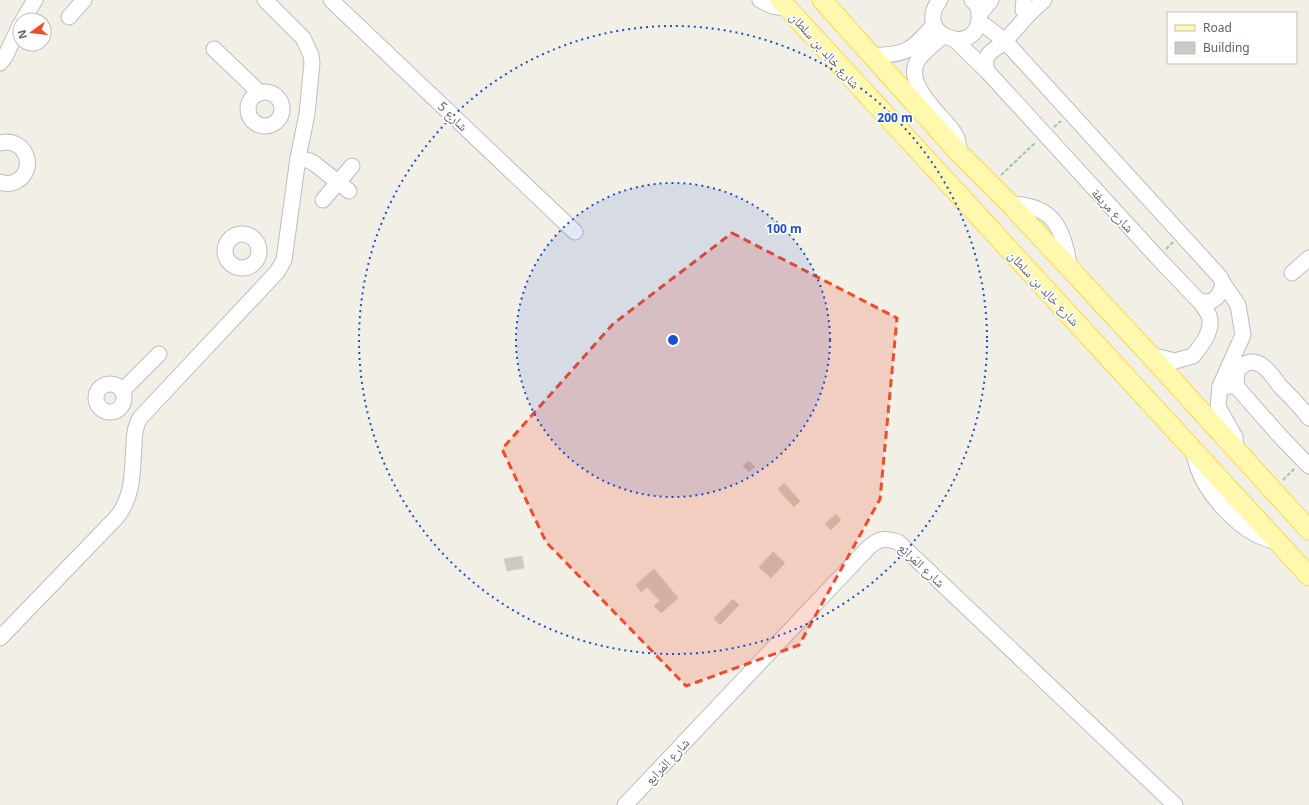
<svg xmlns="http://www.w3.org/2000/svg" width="1309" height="805" font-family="'Noto Sans','Noto Naskh Arabic',sans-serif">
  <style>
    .building { fill: #ccc9c3; stroke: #d6d2c4 }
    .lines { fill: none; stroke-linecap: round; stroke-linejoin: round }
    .minor-casing { stroke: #bbbdc2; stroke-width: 17 }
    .major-casing { stroke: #f9d857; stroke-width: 21 }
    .path { stroke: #99c8aa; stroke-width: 2; stroke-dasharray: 4 2; stroke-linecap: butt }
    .minor { stroke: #fff; stroke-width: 15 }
    .major { stroke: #fff8ad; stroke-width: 19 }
    .marked { fill: #f34a2a; fill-opacity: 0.2; stroke: #f34a2a; stroke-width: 3; stroke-dasharray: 8 5; stroke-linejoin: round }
    .ring { fill: none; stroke: #1d4ed8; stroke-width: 2; stroke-dasharray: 2 4 }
    .labels { text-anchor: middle; stroke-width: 3.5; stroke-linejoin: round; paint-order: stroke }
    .street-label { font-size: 13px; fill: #5e6167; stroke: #fff }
    .centre { fill: #1d4ed8; stroke: #fff; stroke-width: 2 }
    .ring-label { font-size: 12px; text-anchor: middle; font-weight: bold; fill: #1d4ed8; stroke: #fff; stroke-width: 3.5; stroke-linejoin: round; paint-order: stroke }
  </style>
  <rect width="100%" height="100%" fill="#f1efe6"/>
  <g class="building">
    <polygon points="749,461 755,467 749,472 743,466"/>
    <polygon points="784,483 800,501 794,507 778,489"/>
    <polygon points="836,514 841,520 831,530 825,524"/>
    <polygon points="773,552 785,563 771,578 759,567"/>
    <polygon points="522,556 524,568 507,571 504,559"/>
    <polygon points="654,569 678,598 661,613 654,606 660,601 647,587 641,592 636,585"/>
    <polygon points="733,599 739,605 720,625 714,618"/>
  </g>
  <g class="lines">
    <defs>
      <g id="minor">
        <polyline points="331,0 575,232"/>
        <polyline points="760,0 772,6 788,9"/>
        <path d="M940,0C912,34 974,58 979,20C980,13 978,5 972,0"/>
        <polyline points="1024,0 1023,10 1029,14"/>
        <polyline points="979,15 991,0"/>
        <polyline points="69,17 84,0"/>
        <polyline points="23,20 35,0"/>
        <polyline points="979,21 1005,41 1029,14 1044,0"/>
        <path d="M943,36C935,43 924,51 918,60C903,83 940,114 953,131L957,138L960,153"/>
        <path d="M955,40L987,71L1157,257L1200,302C1203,306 1207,311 1209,316C1214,330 1201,346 1193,356L1175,361L1150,355"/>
        <polyline points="214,49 260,93"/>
        <path d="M872,56C909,54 910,51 934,25"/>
        <polyline points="0,63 5,57 20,25"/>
        <path d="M987,71C982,51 994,52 1005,41L1220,277L1223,283C1220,297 1215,303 1200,302"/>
        <circle cx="265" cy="109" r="17"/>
        <path d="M0,143C25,136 39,170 15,182C10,184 5,184 0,182"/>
        <polyline points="298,158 310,161 315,164 349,191"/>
        <polyline points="323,200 352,166"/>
        <path d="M1010,204C1056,205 1063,230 1070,269"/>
        <circle cx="242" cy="251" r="17"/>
        <polyline points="1292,273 1309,258"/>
        <polyline points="1223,283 1238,305 1243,335 1220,386 1218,407 1235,437 1236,449"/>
        <circle cx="110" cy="398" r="14"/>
        <polyline points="1220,386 1236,386 1279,435 1309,466"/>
        <path d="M1236,386C1237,375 1235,368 1247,363C1262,358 1272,376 1280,386C1290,396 1300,406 1309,418"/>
        <polyline points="122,391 159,354"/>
        <path d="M1193,450C1194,456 1196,462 1198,468C1206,493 1234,523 1257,535C1263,538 1270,540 1277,542"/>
        <path d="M0,638L117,517C134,495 132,471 134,445C134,435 135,426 140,418L277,272L284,260L298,158L307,114L312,63L311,55L303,38L265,0"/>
        <path d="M625,805L869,547C880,538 885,538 898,542L1175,805"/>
      </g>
      <g id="major">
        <polyline points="780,0 1309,576"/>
        <polyline points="822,0 960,154 1010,204 1150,355 1309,530"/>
      </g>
    </defs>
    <use href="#minor" class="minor-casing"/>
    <use href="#major" class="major-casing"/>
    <g class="path">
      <polyline points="1054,127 1061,121"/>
      <polyline points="1001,175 1035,143"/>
      <polyline points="1166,249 1173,242"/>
      <polyline points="1283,480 1294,469"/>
    </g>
    <use href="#minor" class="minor"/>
    <use href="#major" class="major"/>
  </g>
  <path class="marked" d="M732,233L897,318L880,499L799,645L686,686L546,542L502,449L613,324Z"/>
  <circle cx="673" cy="340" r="157" fill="#1d4ed8" fill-opacity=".12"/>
  <g class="ring">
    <circle cx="673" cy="340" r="157"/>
    <circle cx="673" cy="340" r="314"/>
  </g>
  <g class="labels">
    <g class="street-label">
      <text transform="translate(825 50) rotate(48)" y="5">شارع خالِد بن سلطان</text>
      <text transform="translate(453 116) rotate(44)" y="5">شارع 5</text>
      <text transform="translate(1113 210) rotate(47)" y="5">شارع مريفة</text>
      <text transform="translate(1044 288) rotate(47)" y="5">شارع خالِد بن سلطان</text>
      <text transform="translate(922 565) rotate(43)" y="5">شارع المَرابع</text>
      <text transform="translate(667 761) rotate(-47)" y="5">شارع المَرابع</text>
    </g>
  </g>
  <circle cx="673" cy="340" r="6" class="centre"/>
  <g class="ring-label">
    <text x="895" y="122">200 m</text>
    <text x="784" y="233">100 m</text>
  </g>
  <rect x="1167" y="12" width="130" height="52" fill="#ffffff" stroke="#bfc0c2"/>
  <rect x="1175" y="25" width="20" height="6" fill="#fff8ad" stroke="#bfc0c2"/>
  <text x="1203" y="32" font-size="12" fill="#5e6167">Road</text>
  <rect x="1175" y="42" width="20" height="12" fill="#ccc9c3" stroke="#bfc0c2"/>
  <text x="1203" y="52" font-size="12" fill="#5e6167">Building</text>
  <g transform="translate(32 32) rotate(256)"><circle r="19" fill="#ffffff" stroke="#bfc0c2"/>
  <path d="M0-3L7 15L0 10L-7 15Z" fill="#f34a2a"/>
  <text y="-6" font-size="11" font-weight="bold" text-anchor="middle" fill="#5e6167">N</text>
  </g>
</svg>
